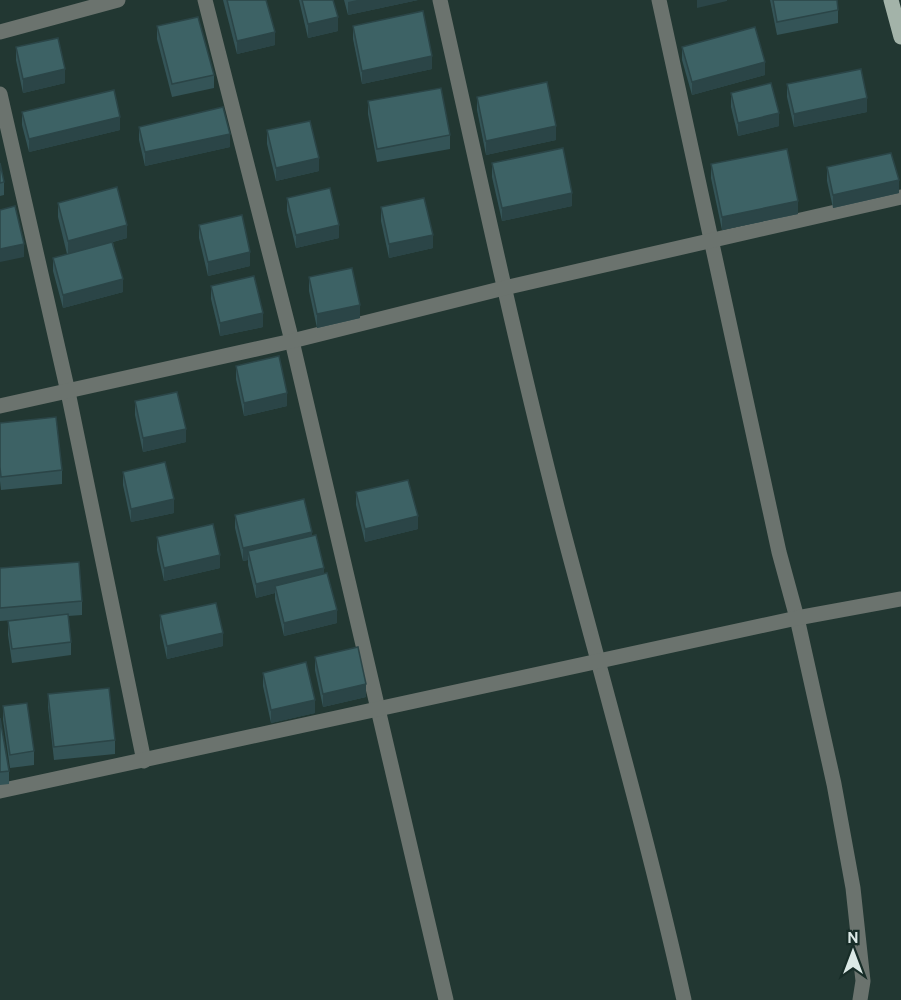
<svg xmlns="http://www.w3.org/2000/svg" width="901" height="1000" font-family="Cabin,sans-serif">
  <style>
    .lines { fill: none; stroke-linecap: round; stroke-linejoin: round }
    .minor { stroke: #6b736e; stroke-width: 15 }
    .major { stroke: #a3b3a9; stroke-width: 15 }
    .wall { fill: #345457 }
    .shaded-wall { fill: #2b4547 }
    .building { fill: #3d6265; stroke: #2b4547; stroke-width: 1.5 }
  </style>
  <rect width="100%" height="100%" fill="#223732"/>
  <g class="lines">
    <g class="minor">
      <polyline points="205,0 292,341 446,1000"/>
      <path d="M440,0C480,178 518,357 564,534C605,689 649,843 684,1000"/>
      <polyline points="659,0 779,552 797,618 834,784 853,888 863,981 860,1000"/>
      <polyline points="0,32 118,0"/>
      <polyline points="0,94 68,392 144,761"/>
      <polyline points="0,406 292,341 504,288 901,197"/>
      <polyline points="0,791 797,618 901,599"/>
    </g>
    <polyline class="major" points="891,0 901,37"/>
  </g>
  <g class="wall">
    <polygon points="223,0 266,0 275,45 237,54"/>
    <polygon points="299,0 333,0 338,31 308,38"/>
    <polygon points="344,0 418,0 348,15"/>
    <polygon points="770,0 837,0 838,10 838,23 777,35"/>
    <polygon points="157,26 214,75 214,88 172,97 157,39"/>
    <polygon points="353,26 432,69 362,84 353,39"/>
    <polygon points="16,47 65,83 23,93 16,60"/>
    <polygon points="682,47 765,75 692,95 682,60"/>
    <polygon points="787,84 867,112 794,127 787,97"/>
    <polygon points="731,93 779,126 738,136 731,107"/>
    <polygon points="477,97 556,140 486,155 477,110"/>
    <polygon points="368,101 450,135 450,149 377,162 368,114"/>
    <polygon points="22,112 120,130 29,152 22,125"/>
    <polygon points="139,127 230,147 145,166 139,140"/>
    <polygon points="267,130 319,171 276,181 267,144"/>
    <polygon points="0,163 4,182 4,195 0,196"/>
    <polygon points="492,163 572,206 502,221 492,177"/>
    <polygon points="711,164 798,214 722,230 711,178"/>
    <polygon points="827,167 899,193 833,208 827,181"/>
    <polygon points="287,198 339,238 296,248 287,211"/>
    <polygon points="58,203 127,238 113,242 123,292 63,308 53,271 53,258 67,254 58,217"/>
    <polygon points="381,207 433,248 389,258 381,221"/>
    <polygon points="199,225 250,266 208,276 199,238"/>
    <polygon points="309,277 360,318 317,328 309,291"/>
    <polygon points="211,286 263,327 220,336 211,299"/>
    <polygon points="236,366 287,406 244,416 236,379"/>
    <polygon points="135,401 186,442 143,452 135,415"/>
    <polygon points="0,423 62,470 62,484 1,490 0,481"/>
    <polygon points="123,472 174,513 131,522 123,485"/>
    <polygon points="356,492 418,529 365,542 356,505"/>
    <polygon points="235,515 312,536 324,574 337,623 284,636 275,599 275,593 256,598 248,565 248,560 243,561 235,528"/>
    <polygon points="157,537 220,568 164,581 157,550"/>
    <polygon points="0,568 82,601 82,615 68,616 71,642 71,655 12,663 8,635 8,621 27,619 0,621"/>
    <polygon points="160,615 223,646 167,659 160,628"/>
    <polygon points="315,657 366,697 323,707 315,670"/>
    <polygon points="263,673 315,713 271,723 263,686"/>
    <polygon points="48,694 115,740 115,754 54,760 48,707"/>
    <polygon points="3,706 34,751 34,765 10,768 3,720"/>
    <polygon points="0,718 9,771 9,784 0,785"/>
  </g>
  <g class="shaded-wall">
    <polygon points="357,0 418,0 348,15 348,2"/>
    <polygon points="697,0 727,0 727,1 697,8"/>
    <polygon points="338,17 338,31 308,38 308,24"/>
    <polygon points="275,32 275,45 237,54 237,41"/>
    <polygon points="432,56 432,69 362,84 362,71"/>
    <polygon points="765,62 765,75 692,95 692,82"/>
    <polygon points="65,69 65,83 23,93 23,79"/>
    <polygon points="867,98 867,112 794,127 794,114"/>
    <polygon points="779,113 779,126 738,136 738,123"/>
    <polygon points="120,117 120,130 29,152 29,139"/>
    <polygon points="556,126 556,140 486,155 486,141"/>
    <polygon points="230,134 230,147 145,166 145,152"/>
    <polygon points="319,158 319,171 276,181 276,168"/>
    <polygon points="899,180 899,193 833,208 833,195"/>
    <polygon points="572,193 572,206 502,221 502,208"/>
    <polygon points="798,201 798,214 722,230 722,217"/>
    <polygon points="127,225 127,238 68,254 68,241"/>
    <polygon points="339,225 339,238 296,248 296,235"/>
    <polygon points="433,235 433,248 389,258 389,244"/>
    <polygon points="24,244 24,257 0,262 0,249"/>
    <polygon points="250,252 250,266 208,276 208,262"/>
    <polygon points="123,279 123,292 63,308 63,295"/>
    <polygon points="360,305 360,318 317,328 317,314"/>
    <polygon points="263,313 263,327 220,336 220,323"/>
    <polygon points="287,393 287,406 244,416 244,403"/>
    <polygon points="186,429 186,442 143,452 143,438"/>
    <polygon points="174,499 174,513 131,522 131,509"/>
    <polygon points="418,516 418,529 365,542 365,529"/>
    <polygon points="312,532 312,545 248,551 248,560 243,561 243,548"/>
    <polygon points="220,555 220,568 164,581 164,568"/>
    <polygon points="324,568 324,581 275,586 275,593 256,598 256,584"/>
    <polygon points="337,610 337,623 284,636 284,623"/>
    <polygon points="223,633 223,646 167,659 167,646"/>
    <polygon points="366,684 366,697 323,707 323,694"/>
    <polygon points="315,700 315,713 271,723 271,710"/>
  </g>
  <g class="building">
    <polygon points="227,0 266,0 275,32 237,41"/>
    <polygon points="302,0 333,0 338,17 308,24"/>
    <polygon points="773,0 837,0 838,10 777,22"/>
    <polygon points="423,11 432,56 362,71 353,26"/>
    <polygon points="198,17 214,75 172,84 157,26"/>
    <polygon points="755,27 765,62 692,82 682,47"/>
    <polygon points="58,38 65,69 23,79 16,47"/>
    <polygon points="861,69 867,98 794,114 787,84"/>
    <polygon points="547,82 556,126 486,141 477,97"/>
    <polygon points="771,83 779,113 738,123 731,93"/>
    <polygon points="441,88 450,135 377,149 368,101"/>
    <polygon points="114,90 120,117 29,139 22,112"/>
    <polygon points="223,107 230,134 145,152 139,127"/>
    <polygon points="310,121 319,158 276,168 267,130"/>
    <polygon points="563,148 572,193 502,208 492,163"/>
    <polygon points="787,149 798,201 722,217 711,164"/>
    <polygon points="891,153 899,180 833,195 827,167"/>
    <polygon points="0,163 4,182 0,183"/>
    <polygon points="117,187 127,225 68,241 58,203"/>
    <polygon points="330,188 339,225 296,235 287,198"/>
    <polygon points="424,198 433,235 389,244 381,207"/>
    <polygon points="15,206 24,244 0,249 0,210"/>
    <polygon points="242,215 250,252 208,262 199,225"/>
    <polygon points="112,242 123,279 63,295 53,258"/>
    <polygon points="352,268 360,305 317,314 309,277"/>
    <polygon points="254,276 263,313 220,323 211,286"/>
    <polygon points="279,356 287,393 244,403 236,366"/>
    <polygon points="177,392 186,429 143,438 135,401"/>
    <polygon points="56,417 62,470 1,477 0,467 0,423"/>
    <polygon points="165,462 174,499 131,509 123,472"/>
    <polygon points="408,480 418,516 365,529 356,492"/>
    <polygon points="304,499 312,532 243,548 235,515"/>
    <polygon points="213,524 220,555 164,568 157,537"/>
    <polygon points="316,535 324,568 256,584 248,551"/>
    <polygon points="79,562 82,601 0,608 0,568"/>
    <polygon points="327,573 337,610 284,623 275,586"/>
    <polygon points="216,603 223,633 167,646 160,615"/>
    <polygon points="68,614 71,642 12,649 8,621"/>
    <polygon points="358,647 366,684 323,694 315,657"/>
    <polygon points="306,662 315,700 271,710 263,673"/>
    <polygon points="109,688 115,740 54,747 48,694"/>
    <polygon points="27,703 34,751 10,755 3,706"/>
    <polygon points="0,718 9,771 0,772"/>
  </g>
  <g transform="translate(853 952)" stroke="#182d28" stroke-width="4.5" paint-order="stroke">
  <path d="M0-4.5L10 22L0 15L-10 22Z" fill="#dce9e6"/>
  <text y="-9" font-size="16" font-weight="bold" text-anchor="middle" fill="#dce9e6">N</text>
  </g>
</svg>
